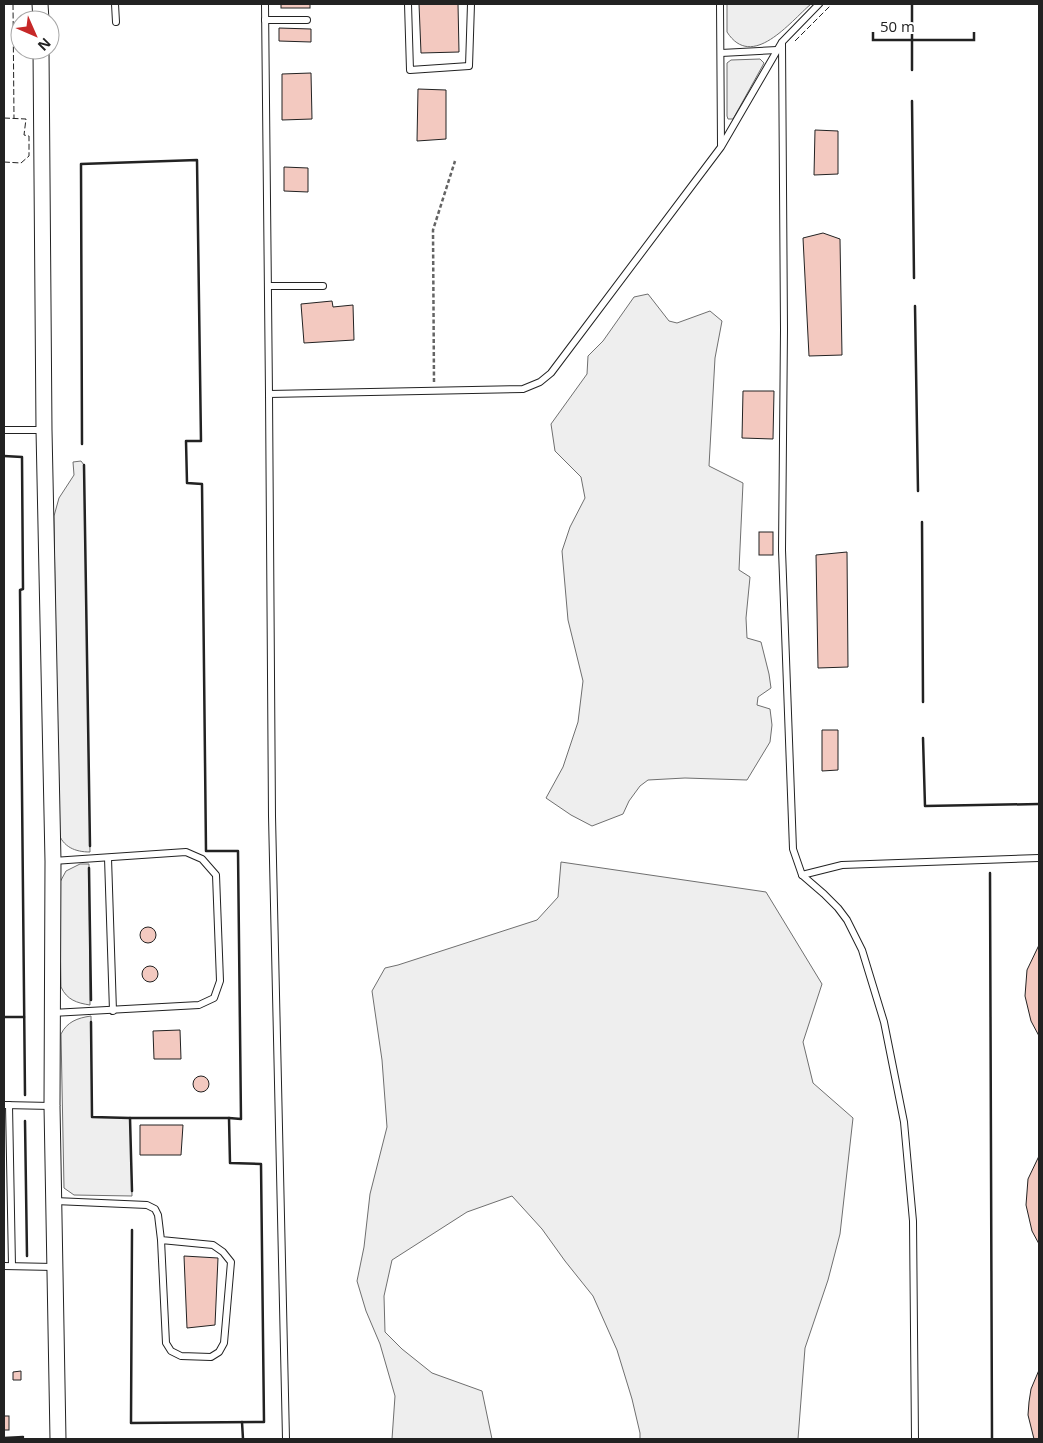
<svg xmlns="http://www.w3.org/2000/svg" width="1043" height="1443" font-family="'Open Sans',sans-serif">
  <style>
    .green { fill: #eee; stroke: #6f6f6f }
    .building { fill: #f3c9c0; stroke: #222 }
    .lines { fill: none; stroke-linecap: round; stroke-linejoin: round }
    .service-casing { stroke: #222; stroke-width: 8 }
    .tertiary-casing { stroke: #222; stroke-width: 17 }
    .path { stroke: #646464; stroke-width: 2.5; stroke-dasharray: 4 2.5; stroke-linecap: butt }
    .service { stroke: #fff; stroke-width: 6 }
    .tertiary { stroke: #fff; stroke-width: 15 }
    .fence { stroke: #222; stroke-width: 1; stroke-dasharray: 6 2.5; stroke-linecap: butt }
    .wall { stroke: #222; stroke-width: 2.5 }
  </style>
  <rect width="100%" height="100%" fill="#fff"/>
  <g class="green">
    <path d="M727,4H811C790,22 752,71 727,32Z"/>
    <polygon points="760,59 764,63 763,65 733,119 728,119 727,116 727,63 731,60"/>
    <polygon points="648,294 669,321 677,323 710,311 722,321 715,358 709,466 743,483 739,570 750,577 746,618 747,638 761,642 769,674 771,688 758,697 757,705 770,709 772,725 770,742 747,780 685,778 648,780 640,786 629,801 623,814 592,826 571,815 546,798 563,767 578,722 583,681 568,620 562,551 570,527 585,498 581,477 555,451 551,424 587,374 588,356 603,341 634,297"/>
    <path d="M81,461L84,465L90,852C75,852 63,847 58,832L54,516L59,498L74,475L73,462Z"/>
    <polygon points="561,862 766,892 822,984 803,1042 813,1083 853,1118 840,1234 828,1280 805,1348 798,1439 640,1439 640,1433 632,1399 617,1350 593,1296 565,1261 542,1229 512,1196 467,1212 392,1260 384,1296 385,1332 402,1349 432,1373 482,1391 492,1439 392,1439 395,1396 380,1344 366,1311 357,1281 364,1247 370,1194 387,1127 382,1060 372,991 385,968 398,965 537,920 558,897"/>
    <path d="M80,864H89V868L90,1005C77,1003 67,1000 61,987L59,884L66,871Z"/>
    <path d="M91,1016L92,1117L130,1118L132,1196L74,1195L64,1188L61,1034C67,1022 77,1018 91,1016Z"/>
  </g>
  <g class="building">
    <rect x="281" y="4" width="29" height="4"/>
    <polygon points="419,4 458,4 459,52 421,53"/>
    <polygon points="279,28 311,29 311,42 279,41"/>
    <polygon points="311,73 312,119 282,120 282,74"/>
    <polygon points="418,89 446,90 446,139 417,141"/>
    <polygon points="815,130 838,131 838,174 814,175"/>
    <polygon points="284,167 308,168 308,192 284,191"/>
    <polygon points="823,233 840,239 842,355 809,356 803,238"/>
    <polygon points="332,301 333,307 353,305 354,340 304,343 301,304"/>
    <polygon points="743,391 774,391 773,439 742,438"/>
    <rect x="759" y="532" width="14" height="23"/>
    <polygon points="847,552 848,667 818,668 816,555"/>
    <polygon points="822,730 838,730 838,770 822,771"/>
    <circle cx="148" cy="935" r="8"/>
    <polygon points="1039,945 1039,1036 1031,1021 1025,996 1027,970"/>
    <circle cx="150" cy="974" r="8"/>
    <polygon points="180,1030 181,1059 154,1059 153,1031"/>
    <circle cx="201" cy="1084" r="8"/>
    <polygon points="140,1125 183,1125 181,1155 140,1155"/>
    <polygon points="1039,1156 1039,1244 1032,1231 1026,1205 1028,1179"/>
    <polygon points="184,1256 218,1258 215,1325 187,1328"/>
    <polygon points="1039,1370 1039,1439 1034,1439 1028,1415 1029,1402 1031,1389"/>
    <polygon points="21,1371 21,1380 13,1380 13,1372"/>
    <rect x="4" y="1416" width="5" height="14"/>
  </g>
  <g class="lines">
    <defs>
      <g id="service">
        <polyline points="115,4 116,22"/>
        <polyline points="265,4 269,394"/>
        <polyline points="408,4 410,70 469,66 471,4"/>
        <polyline points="720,4 721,145"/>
        <polyline points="265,20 307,20"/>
        <polyline points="782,43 784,329 782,550 793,849 802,875 824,894 838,908 847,920 862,950 884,1022 904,1122 913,1221 915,1439"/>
        <polyline points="721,53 777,50"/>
        <polyline points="268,286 323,286"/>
        <polyline points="4,430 43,430"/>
        <polyline points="108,858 113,1011"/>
        <polyline points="802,875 842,865 1039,858"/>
        <polyline points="52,1013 199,1005 214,998 220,981 216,875 202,859 186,852 53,861"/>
        <polyline points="4,1105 51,1106"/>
        <polyline points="9,1105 12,1266"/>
        <polyline points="55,1201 147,1205 155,1209 158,1215 161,1240 166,1343 171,1351 181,1356 211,1357 219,1352 224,1343 231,1262 223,1252 213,1245 161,1240"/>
        <polyline points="4,1266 54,1267"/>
        <polyline points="286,1439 272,816 269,394 523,389 540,382 551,373 721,147 782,42 819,4"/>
      </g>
      <g id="tertiary">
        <polyline points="40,4 41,20"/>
        <polyline points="41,50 44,430 53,861 52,1106 58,1439"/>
      </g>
    </defs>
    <use href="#service" class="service-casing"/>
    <use href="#tertiary" class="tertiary-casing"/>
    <polyline class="path" points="434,382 433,230 455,161"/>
    <use href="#service" class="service"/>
    <use href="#tertiary" class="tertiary"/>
    <g class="fence">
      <polyline points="13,4 14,119"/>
      <polyline points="795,41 832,4"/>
      <polyline points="4,118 26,119 24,135 29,136 29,156 21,163 4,162"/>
    </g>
    <g class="wall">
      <polyline points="912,70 912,4"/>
      <polyline points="912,101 914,278"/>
      <polyline points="915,306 918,491"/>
      <polyline points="82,444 81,164 197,160 201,441 186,441 187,483 202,484 206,851 238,851 241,1119 229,1118"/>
      <polyline points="4,456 22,457 23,589 20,590 25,1095"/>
      <polyline points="84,465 90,846"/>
      <polyline points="922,522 923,702"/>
      <polyline points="923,738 925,806 1039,804"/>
      <polyline points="89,868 91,1000"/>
      <polyline points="990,873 992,1439"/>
      <polyline points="4,1017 24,1017"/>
      <polyline points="91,1022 92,1117 130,1118"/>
      <polyline points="25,1121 27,1256"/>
      <polyline points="132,1191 130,1118 229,1118 230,1163 261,1164 264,1422 131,1423 132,1230"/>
      <polyline points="242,1422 243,1439"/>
      <polyline points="4,1438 23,1437"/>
    </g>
  </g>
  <rect width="1043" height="1443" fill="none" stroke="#222222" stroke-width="10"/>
  <g transform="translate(35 35) rotate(135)"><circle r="24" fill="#ffffff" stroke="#a7a7a7"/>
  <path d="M0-4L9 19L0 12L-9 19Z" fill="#c62828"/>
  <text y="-8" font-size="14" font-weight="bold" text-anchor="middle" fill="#222222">N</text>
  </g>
  <path d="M873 32v8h101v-8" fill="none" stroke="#222222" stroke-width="2.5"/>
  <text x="880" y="32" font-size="15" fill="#222222" stroke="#ffffff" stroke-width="4" paint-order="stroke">50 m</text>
</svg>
